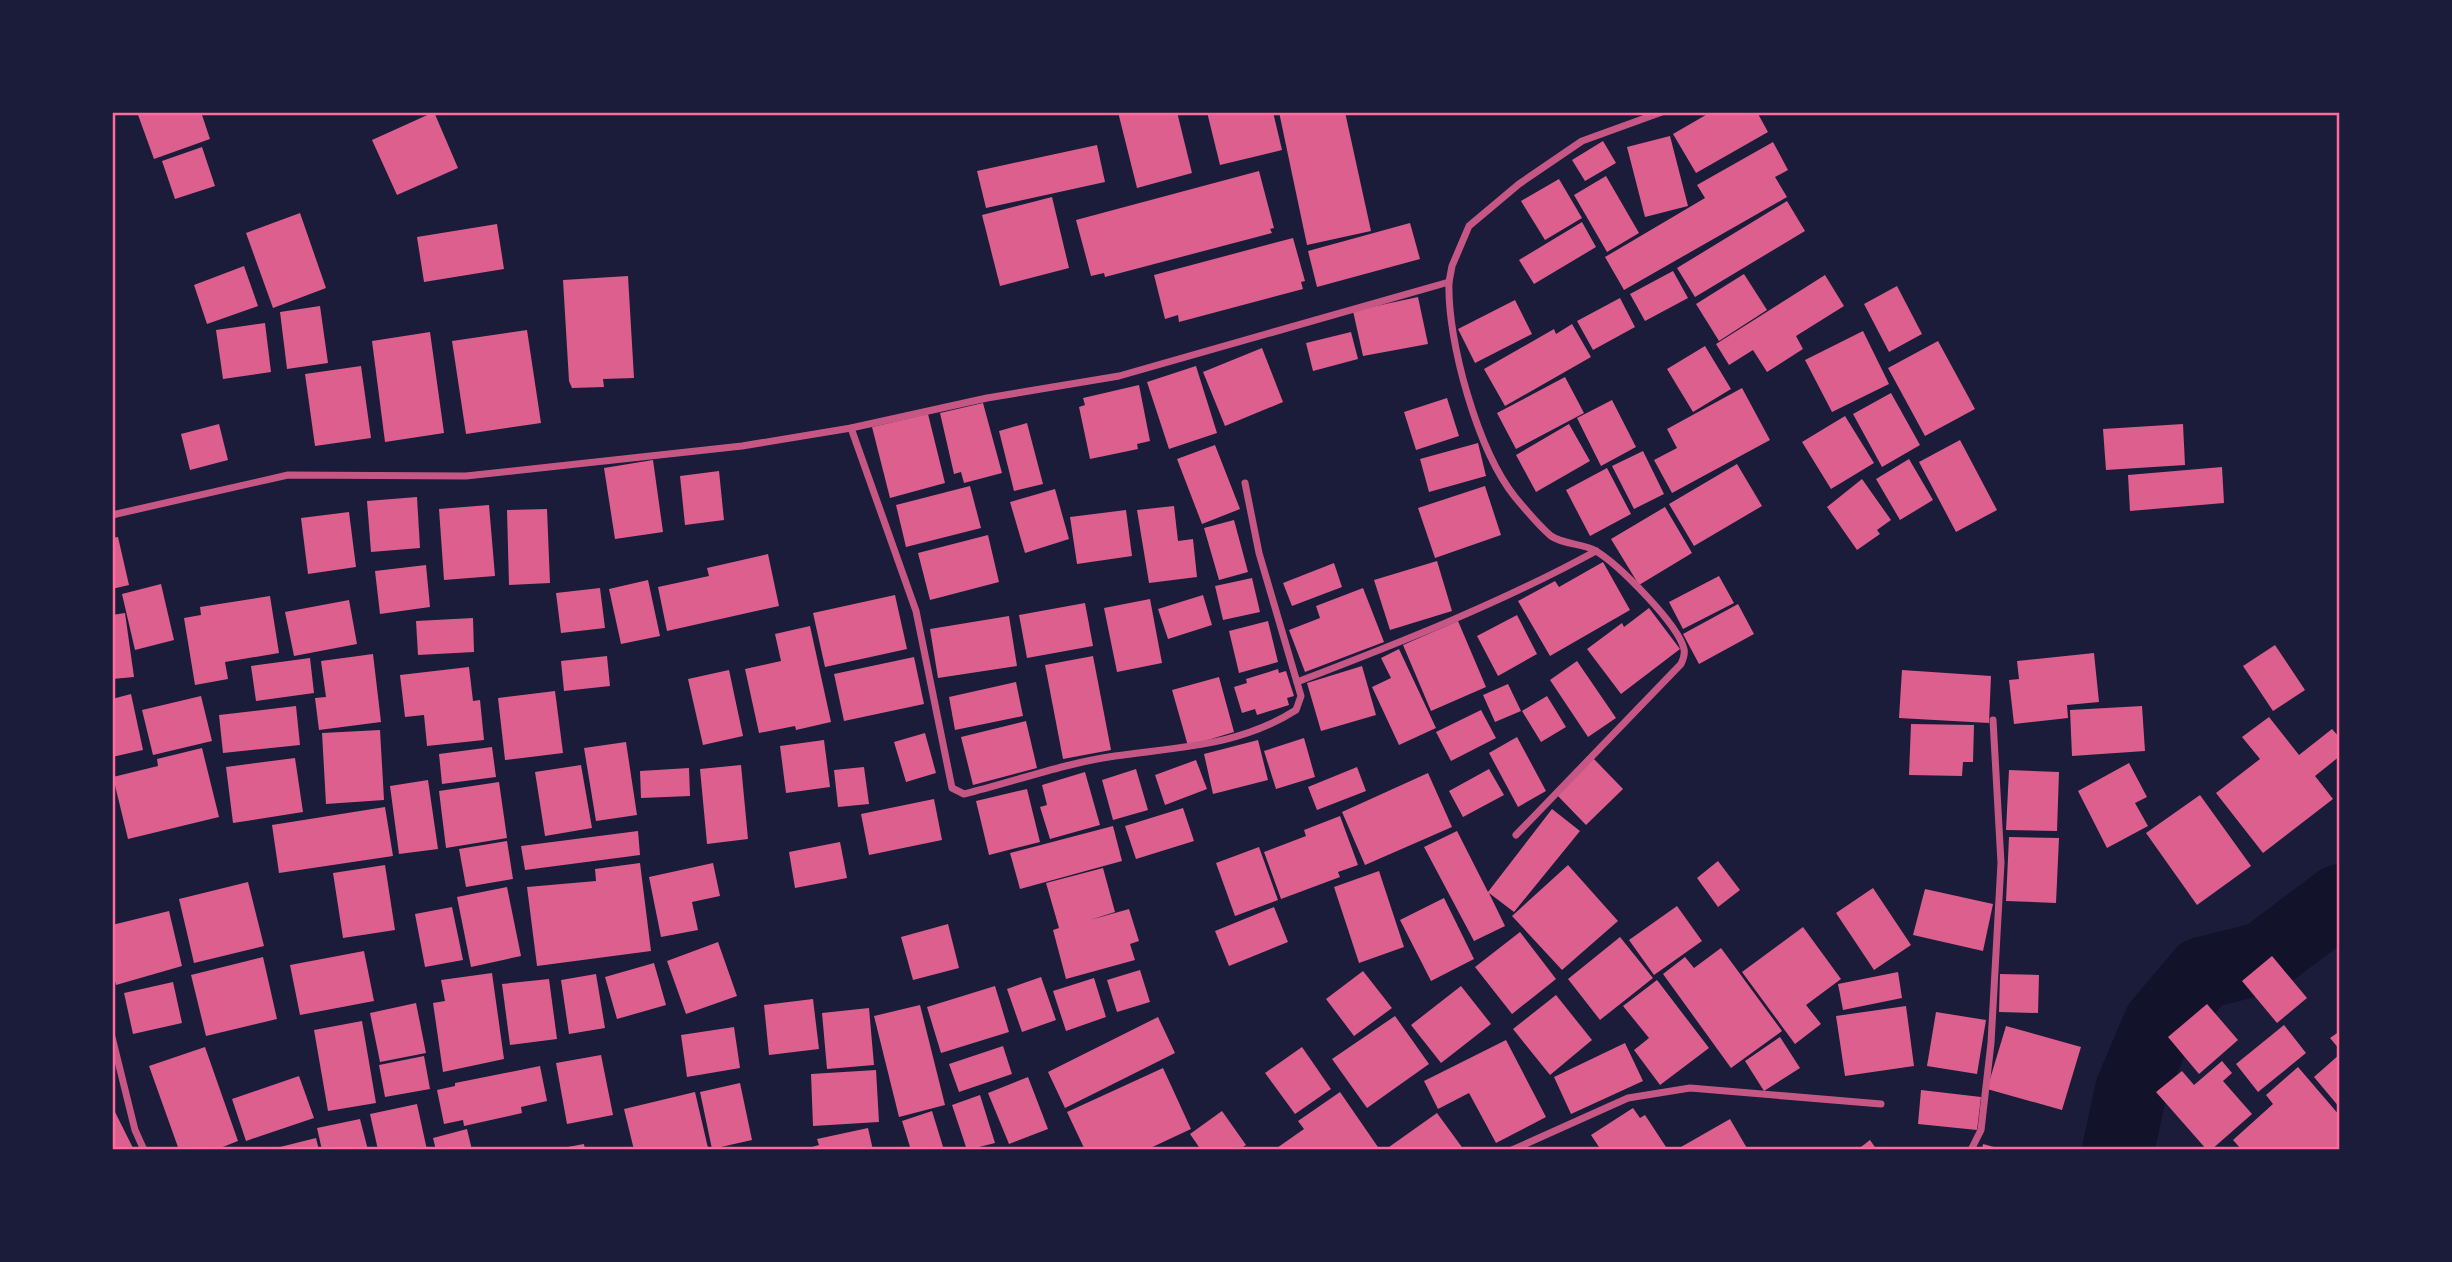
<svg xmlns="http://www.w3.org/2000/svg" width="2452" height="1262" font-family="Spectral,serif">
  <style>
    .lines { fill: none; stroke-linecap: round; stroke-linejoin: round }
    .river { stroke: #12122b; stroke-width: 72 }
    .building { fill: #dd5f8e }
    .minor { stroke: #c65784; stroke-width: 7 }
    .neatline { fill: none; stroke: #ff6b9d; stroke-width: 2.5 }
  </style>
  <rect width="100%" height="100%" fill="#1b1b3a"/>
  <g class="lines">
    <polyline class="river" points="2118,1150 2131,1090 2159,1024 2202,973 2263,958 2340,900"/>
  </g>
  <g class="building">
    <polygon points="137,112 201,112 210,139 154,159"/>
    <polygon points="434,112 458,168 397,195 372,140"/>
    <polygon points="1118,112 1177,112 1192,173 1137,188"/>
    <polygon points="1207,112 1273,112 1282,150 1220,165"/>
    <polygon points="1279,112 1345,112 1371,231 1307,245"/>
    <polygon points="1711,112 1757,112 1768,132 1696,173 1673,134"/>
    <polygon points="1670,136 1688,206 1645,217 1627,147"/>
    <polygon points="1603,141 1616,163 1585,181 1572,160"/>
    <polygon points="1773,142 1788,170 1775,177 1787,197 1624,290 1605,257 1705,198 1697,185"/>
    <polygon points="1097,145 1105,182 986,208 977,171"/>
    <polygon points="202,147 215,186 175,199 162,161"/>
    <polygon points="1259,171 1274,228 1270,229 1272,233 1105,277 1104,273 1091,276 1076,220"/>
    <polygon points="1606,176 1639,233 1607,252 1574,195"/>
    <polygon points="1559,179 1582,218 1545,240 1521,201"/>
    <polygon points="1052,197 1069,268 1000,286 982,215"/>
    <polygon points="1787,201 1805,231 1695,297 1677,268"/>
    <polygon points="300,213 326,288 273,308 246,233"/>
    <polygon points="1582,222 1596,247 1534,284 1519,260"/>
    <polygon points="1410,223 1420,259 1317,287 1308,251"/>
    <polygon points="497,224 504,269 424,282 417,237"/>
    <polygon points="1293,238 1305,281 1301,282 1303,289 1179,322 1178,315 1165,319 1154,275"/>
    <polygon points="244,266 258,306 207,324 194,285"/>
    <polygon points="1673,271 1688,298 1645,321 1630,294"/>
    <polygon points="1744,274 1767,310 1719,341 1696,304"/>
    <polygon points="1825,275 1844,306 1796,336 1803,349 1767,372 1753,350 1729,365 1716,344"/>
    <polygon points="628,276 634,378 603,379 604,387 572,388 569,381 563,280"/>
    <polygon points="1897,286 1922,334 1889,352 1864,304"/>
    <polygon points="1418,297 1428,344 1363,356 1353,311"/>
    <polygon points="1620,298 1635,327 1593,350 1577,321"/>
    <polygon points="1515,300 1532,334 1475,363 1458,329"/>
    <polygon points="320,306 328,363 287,369 280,312"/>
    <polygon points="265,323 271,372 223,379 216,330"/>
    <polygon points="1572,324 1591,357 1505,406 1484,369 1554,329 1556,334"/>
    <polygon points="527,330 541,423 466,434 452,341"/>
    <polygon points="1863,331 1889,384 1832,412 1805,360"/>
    <polygon points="430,332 444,433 385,442 372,341"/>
    <polygon points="1351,332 1358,359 1313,371 1306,343"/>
    <polygon points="1938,341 1975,409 1925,436 1888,368"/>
    <polygon points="1705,346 1731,389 1693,412 1667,369"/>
    <polygon points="1262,348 1283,402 1225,426 1203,372"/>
    <polygon points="361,366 371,438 315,446 305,374"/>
    <polygon points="1196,366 1217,433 1169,449 1147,382"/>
    <polygon points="1565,377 1584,413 1516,449 1497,413"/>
    <polygon points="1139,385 1150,441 1137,444 1138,449 1090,459 1079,407 1085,405 1083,398"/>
    <polygon points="1742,388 1770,440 1672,493 1654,460 1677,448 1667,429"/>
    <polygon points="1891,393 1920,445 1882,467 1853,414"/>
    <polygon points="1447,398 1459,436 1416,450 1404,412"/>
    <polygon points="1612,400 1636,447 1601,466 1577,418"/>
    <polygon points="983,403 1002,473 964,483 961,472 954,474 940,413"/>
    <polygon points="928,414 945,483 890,498 872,427"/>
    <polygon points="1845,416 1874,463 1831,489 1802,442"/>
    <polygon points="1027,423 1043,484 1014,491 999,431"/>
    <polygon points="219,424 228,460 190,470 181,434"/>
    <polygon points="1569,424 1590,461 1536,492 1516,455"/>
    <polygon points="2183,424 2185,465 2106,470 2103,429"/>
    <polygon points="1960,440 1997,510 1956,532 1919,462"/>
    <polygon points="1478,443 1486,476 1429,492 1420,459"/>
    <polygon points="1215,445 1240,509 1202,524 1177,459"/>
    <polygon points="1643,451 1664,494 1634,509 1612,466"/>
    <polygon points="1909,459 1933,500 1900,520 1876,479"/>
    <polygon points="653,460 663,532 615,539 604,468"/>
    <polygon points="1737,464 1762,506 1694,546 1669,504"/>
    <polygon points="2222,467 2224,503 2130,511 2128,475"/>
    <polygon points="1607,468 1631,514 1590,536 1566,490"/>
    <polygon points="719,471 724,520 685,525 680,476"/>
    <polygon points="1862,479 1891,520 1877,530 1880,534 1857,550 1827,507"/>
    <polygon points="970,486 981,528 906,547 896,505"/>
    <polygon points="1485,486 1501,535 1435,558 1418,508"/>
    <polygon points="1055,489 1069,539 1025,553 1010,502"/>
    <polygon points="417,497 420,548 371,552 367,501"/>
    <polygon points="489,505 495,576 444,580 439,509"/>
    <polygon points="1174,506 1178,541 1193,539 1197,577 1149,583 1137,510"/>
    <polygon points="1665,507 1692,553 1639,585 1611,539"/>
    <polygon points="547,509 550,583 509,585 507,510"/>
    <polygon points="1126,510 1132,556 1077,564 1070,517"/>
    <polygon points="349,512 356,567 308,574 301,518"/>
    <polygon points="1234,520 1248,572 1219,580 1204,528"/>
    <polygon points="988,535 999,582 930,600 918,553"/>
    <polygon points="118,537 129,585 112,589 112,538"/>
    <polygon points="768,554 779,606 667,631 658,587 709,576 707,568"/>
    <polygon points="1437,561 1452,611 1390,630 1374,580"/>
    <polygon points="1603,562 1630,610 1550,656 1518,601 1555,581 1559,587"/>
    <polygon points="1334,563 1342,587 1292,606 1283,583"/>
    <polygon points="426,565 430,607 380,614 375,571"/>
    <polygon points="1719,576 1734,603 1683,629 1669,602"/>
    <polygon points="1252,578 1260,612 1223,620 1215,586"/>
    <polygon points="648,580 660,636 621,644 609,589"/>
    <polygon points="161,584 174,640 135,650 122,594"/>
    <polygon points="600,588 605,628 561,633 556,593"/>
    <polygon points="1363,588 1384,642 1305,672 1289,630 1320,618 1316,606"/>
    <polygon points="895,595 907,649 825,667 813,613"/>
    <polygon points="1203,595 1212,625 1168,639 1158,609"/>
    <polygon points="270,596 279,653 225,662 228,679 195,685 184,618 201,615 200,607"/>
    <polygon points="1150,599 1162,663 1117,672 1104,608"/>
    <polygon points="349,600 357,644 294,656 285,612"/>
    <polygon points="1085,603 1093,646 1027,658 1019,615"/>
    <polygon points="1738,604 1754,634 1699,664 1683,634"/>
    <polygon points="1649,608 1680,649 1621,694 1587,649 1622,623 1624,627"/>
    <polygon points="125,613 134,677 112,679 112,615"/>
    <polygon points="1517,615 1537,654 1498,676 1477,636"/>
    <polygon points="1009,616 1017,666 938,678 930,629"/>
    <polygon points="473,618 474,652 418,655 416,621"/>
    <polygon points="1268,621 1278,662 1239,673 1229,631"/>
    <polygon points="1458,621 1486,687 1431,711 1403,645"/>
    <polygon points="810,626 831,722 796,730 795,726 759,733 745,669 781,661 775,634"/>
    <polygon points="2275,645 2305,690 2273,711 2243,666"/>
    <polygon points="1399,649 1436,728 1399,745 1372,687 1391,678 1381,658"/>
    <polygon points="2094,653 2099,702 2067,705 2068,718 2014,724 2009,680 2019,679 2017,661"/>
    <polygon points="373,654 381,722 319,730 315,698 326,697 321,661"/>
    <polygon points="607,656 610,686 564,691 561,661"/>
    <polygon points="1093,656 1111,750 1063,759 1045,665"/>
    <polygon points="914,657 924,704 844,721 834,674"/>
    <polygon points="310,658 314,693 256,701 251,666"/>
    <polygon points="1577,661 1616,718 1588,737 1550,680"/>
    <polygon points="1362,666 1376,715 1321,731 1307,683"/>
    <polygon points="469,667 473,701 480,700 484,740 427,746 424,715 405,717 400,675"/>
    <polygon points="1278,669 1279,673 1286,671 1294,696 1287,698 1289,705 1257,715 1255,709 1242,713 1234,687 1247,683 1246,679"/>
    <polygon points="729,670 743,736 703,745 688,679"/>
    <polygon points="1902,670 1991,676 1989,723 1899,718"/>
    <polygon points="1219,677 1234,732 1188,746 1172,690"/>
    <polygon points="1016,682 1023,716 955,730 949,697"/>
    <polygon points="1508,684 1521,711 1495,722 1483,695"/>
    <polygon points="555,691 563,753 505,760 498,698"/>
    <polygon points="131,694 143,750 112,757 112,699"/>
    <polygon points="201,696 212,741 153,755 142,710"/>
    <polygon points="1547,696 1566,727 1541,742 1522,711"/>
    <polygon points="296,706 300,745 223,753 219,715"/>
    <polygon points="2142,706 2145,751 2072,756 2070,710"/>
    <polygon points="1481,710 1496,738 1451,761 1436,732"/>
    <polygon points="2269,717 2299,755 2332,729 2340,738 2340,756 2315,776 2333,799 2263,853 2216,793 2260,759 2242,737"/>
    <polygon points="1026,721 1037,768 973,785 961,737"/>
    <polygon points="1911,724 1974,725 1973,762 1963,762 1962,776 1909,775"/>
    <polygon points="380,730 384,800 326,804 322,733"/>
    <polygon points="925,733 936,773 906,782 894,742"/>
    <polygon points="1517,737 1546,791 1518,807 1489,753"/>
    <polygon points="1304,738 1315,777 1276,789 1264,751"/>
    <polygon points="824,740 830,787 786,793 780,746"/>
    <polygon points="1258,740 1268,780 1213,794 1204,754"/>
    <polygon points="626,742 637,815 596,821 584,748"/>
    <polygon points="492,747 496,777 442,784 439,754"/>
    <polygon points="202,748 219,817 128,839 113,777 158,766 157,759"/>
    <polygon points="1592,757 1623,789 1586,825 1555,793"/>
    <polygon points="295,758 303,812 233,823 226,767"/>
    <polygon points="1196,760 1207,789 1165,805 1155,775"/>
    <polygon points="2129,763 2147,797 2135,803 2148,826 2107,848 2078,791"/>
    <polygon points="581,765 592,828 545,836 535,772"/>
    <polygon points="741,765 748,839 707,844 700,769"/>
    <polygon points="864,767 869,804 838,807 834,770"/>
    <polygon points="1357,767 1366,791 1317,810 1308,787"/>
    <polygon points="689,768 690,796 641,798 640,771"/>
    <polygon points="1136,769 1148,810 1113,820 1102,780"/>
    <polygon points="1489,769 1504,795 1463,817 1449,791"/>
    <polygon points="2009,770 2059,772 2057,831 2006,830"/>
    <polygon points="1085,772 1100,825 1050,839 1040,807 1047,805 1042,785"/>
    <polygon points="1428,773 1452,827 1365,865 1342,812"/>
    <polygon points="428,780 438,849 399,854 390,786"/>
    <polygon points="499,782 507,838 446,848 439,791"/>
    <polygon points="1027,789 1040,842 989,855 976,801"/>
    <polygon points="2200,795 2251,866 2197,905 2146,833"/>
    <polygon points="934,799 942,840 869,855 861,814"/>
    <polygon points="385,807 393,856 279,873 272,825"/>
    <polygon points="1183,808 1194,841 1136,859 1125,826"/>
    <polygon points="1552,809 1580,831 1514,912 1489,893 1505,926 1474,941 1424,847 1457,831 1488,892"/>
    <polygon points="1340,816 1358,865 1338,872 1340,877 1281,899 1264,852 1306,836 1304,830"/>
    <polygon points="1113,826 1122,861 1020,889 1010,853"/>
    <polygon points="638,831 640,855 525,870 521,846"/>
    <polygon points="2009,837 2059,838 2056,903 2006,901"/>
    <polygon points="507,841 513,879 466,887 459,849"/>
    <polygon points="840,842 847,878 795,888 789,852"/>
    <polygon points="1259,847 1278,900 1235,916 1216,863"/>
    <polygon points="1718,861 1740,890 1718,907 1697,878"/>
    <polygon points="640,863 651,951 537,966 527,887 596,881 595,869"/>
    <polygon points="713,863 720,896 692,902 698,930 661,937 649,877"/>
    <polygon points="385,865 395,930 343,938 333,873"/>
    <polygon points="1568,865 1618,921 1562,970 1512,916"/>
    <polygon points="1103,868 1115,912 1090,920 1129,909 1139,941 1130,944 1135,960 1066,979 1053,930 1059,928 1046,883"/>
    <polygon points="1379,871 1404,947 1359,963 1334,887"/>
    <polygon points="248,882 264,946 194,963 179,899"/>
    <polygon points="507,887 521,956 471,967 457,897"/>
    <polygon points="1873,888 1911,945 1874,970 1836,913"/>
    <polygon points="1925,889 1993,904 1983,951 1913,935"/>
    <polygon points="1444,898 1474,959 1431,981 1400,920"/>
    <polygon points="1677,906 1702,941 1654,975 1629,940"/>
    <polygon points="452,907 463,960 425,967 415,914"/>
    <polygon points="1274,907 1288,942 1229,966 1215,931"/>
    <polygon points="169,911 182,966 116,985 112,970 112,925"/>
    <polygon points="948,924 959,968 913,980 901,937"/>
    <polygon points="1803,927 1841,979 1806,1005 1821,1024 1795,1044 1742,972"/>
    <polygon points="1520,932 1556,979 1512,1014 1475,967"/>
    <polygon points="1620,937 1653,978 1600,1020 1568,979"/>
    <polygon points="718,942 737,996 686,1014 667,961"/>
    <polygon points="1721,948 1782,1031 1731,1068 1663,974 1685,957 1694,968"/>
    <polygon points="364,951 374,1001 300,1015 290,965"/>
    <polygon points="2272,956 2307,998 2277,1023 2242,981"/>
    <polygon points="263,957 277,1019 206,1036 191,975"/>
    <polygon points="654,963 666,1005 617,1019 605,977"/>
    <polygon points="1140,970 1150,1002 1117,1012 1107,980"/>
    <polygon points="1363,971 1392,1008 1354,1036 1326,999"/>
    <polygon points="1898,972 1902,998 1843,1010 1838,984"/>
    <polygon points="492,973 504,1059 443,1072 433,1003 445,1001 441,980"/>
    <polygon points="596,974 605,1028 569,1034 561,980"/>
    <polygon points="2000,974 2039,975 2038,1013 1999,1012"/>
    <polygon points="1041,977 1056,1020 1022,1032 1007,989"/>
    <polygon points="1094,978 1106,1017 1066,1031 1053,991"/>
    <polygon points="549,979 557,1039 510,1045 502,984"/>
    <polygon points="1657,980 1709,1048 1660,1085 1634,1050 1649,1038 1623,1006"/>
    <polygon points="173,982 182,1023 133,1034 124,993"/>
    <polygon points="995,986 1009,1032 941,1053 927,1007"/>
    <polygon points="1461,986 1491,1024 1441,1063 1411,1025"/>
    <polygon points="1556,995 1592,1040 1550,1075 1513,1029"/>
    <polygon points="813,999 819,1049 769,1055 764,1005"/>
    <polygon points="416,1003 426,1053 380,1062 370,1013"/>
    <polygon points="2207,1004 2238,1040 2199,1074 2168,1037"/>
    <polygon points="920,1005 945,1105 899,1117 874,1016"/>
    <polygon points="1906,1006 1914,1066 1845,1076 1836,1016"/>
    <polygon points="869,1008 874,1065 827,1069 822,1013"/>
    <polygon points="1936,1012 1986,1020 1977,1074 1927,1066"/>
    <polygon points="1395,1016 1429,1064 1367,1108 1332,1059"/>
    <polygon points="1158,1017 1175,1053 1065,1108 1048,1072"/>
    <polygon points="362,1021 376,1103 328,1111 314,1030"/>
    <polygon points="2284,1025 2306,1053 2258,1092 2236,1064"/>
    <polygon points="2006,1026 2081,1047 2062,1110 1987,1089"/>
    <polygon points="734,1027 740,1068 687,1077 681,1035"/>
    <polygon points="2340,1031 2340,1050 2330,1038"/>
    <polygon points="1780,1037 1800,1068 1764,1091 1745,1061"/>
    <polygon points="1506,1040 1546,1117 1496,1143 1469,1093 1438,1109 1424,1081"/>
    <polygon points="1625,1043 1643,1081 1571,1114 1554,1077"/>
    <polygon points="1003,1046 1012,1074 959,1092 949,1064"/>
    <polygon points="205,1047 238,1141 215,1150 179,1150 149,1066"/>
    <polygon points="1302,1047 1331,1089 1295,1114 1265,1073"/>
    <polygon points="2340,1054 2340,1108 2314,1077"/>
    <polygon points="601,1055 613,1115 567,1124 556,1063"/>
    <polygon points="424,1056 430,1089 385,1097 379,1065"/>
    <polygon points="2222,1061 2232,1073 2223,1081 2252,1114 2211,1150 2207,1150 2156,1092 2182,1071 2194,1085"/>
    <polygon points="540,1066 547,1101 521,1107 522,1113 464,1126 463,1120 444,1124 437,1090 455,1086 455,1083"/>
    <polygon points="2298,1067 2340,1116 2340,1150 2242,1150 2233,1140 2273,1104 2266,1095"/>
    <polygon points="1163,1068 1191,1129 1146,1150 1085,1150 1067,1112"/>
    <polygon points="876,1070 879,1122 813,1126 811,1074"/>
    <polygon points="299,1076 314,1118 246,1141 232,1099"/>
    <polygon points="1028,1077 1048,1129 1009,1144 988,1093"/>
    <polygon points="740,1083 752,1140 712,1149 700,1092"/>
    <polygon points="1921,1090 1981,1097 1977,1130 1918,1124"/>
    <polygon points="695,1092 708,1148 634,1150 624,1109"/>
    <polygon points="1340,1092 1380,1150 1274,1150 1304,1129 1298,1121"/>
    <polygon points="980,1095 995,1143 967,1150 952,1105"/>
    <polygon points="417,1104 427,1150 378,1150 370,1114"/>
    <polygon points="112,1106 134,1150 112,1150"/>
    <polygon points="1633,1108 1640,1118 1645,1115 1668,1150 1601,1150 1591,1135"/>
    <polygon points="932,1111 944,1150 911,1150 902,1121"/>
    <polygon points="1222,1111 1246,1145 1238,1150 1201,1150 1190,1134"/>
    <polygon points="1437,1113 1464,1150 1391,1150 1389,1147"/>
    <polygon points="360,1119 368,1150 322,1150 317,1128"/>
    <polygon points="1730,1119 1748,1150 1683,1150 1681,1147"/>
    <polygon points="868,1128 873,1150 802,1150 819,1145 817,1139"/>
    <polygon points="467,1129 472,1150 436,1150 433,1138"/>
    <polygon points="316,1138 319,1150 272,1150 272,1149"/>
    <polygon points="1870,1140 1877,1150 1857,1150"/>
    <polygon points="584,1144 585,1150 557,1150 557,1149"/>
    <polygon points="1983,1144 2001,1149 2000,1150 1982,1150"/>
  </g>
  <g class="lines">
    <g class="minor">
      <path d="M1449,282C1447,341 1478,451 1515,497C1525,509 1539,526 1551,536C1564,545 1583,543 1596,551C1619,565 1678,624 1684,649C1685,654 1683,660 1681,664L1516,835"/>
      <path d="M851,428L916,611L952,788L964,794C1013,782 1065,763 1115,756C1179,747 1240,746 1296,710L1301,696L1259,553L1245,483"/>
      <polyline points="112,515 288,475 466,476 742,446 851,428 987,398 1119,376 1449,282 1452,266 1469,226 1519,184 1582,141 1662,112"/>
      <path d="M1297,682C1399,643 1501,603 1596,551"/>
      <polyline points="112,1037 135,1130 144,1150"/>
      <polyline points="1512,1150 1628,1098 1690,1088 1881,1104"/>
      <polyline points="1971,1150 1981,1130 1991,1043 2001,863 1993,720"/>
    </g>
  </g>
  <rect width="2452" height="1262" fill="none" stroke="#1b1b3a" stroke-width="228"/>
  <rect x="114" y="114" width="2224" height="1034" class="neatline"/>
</svg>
